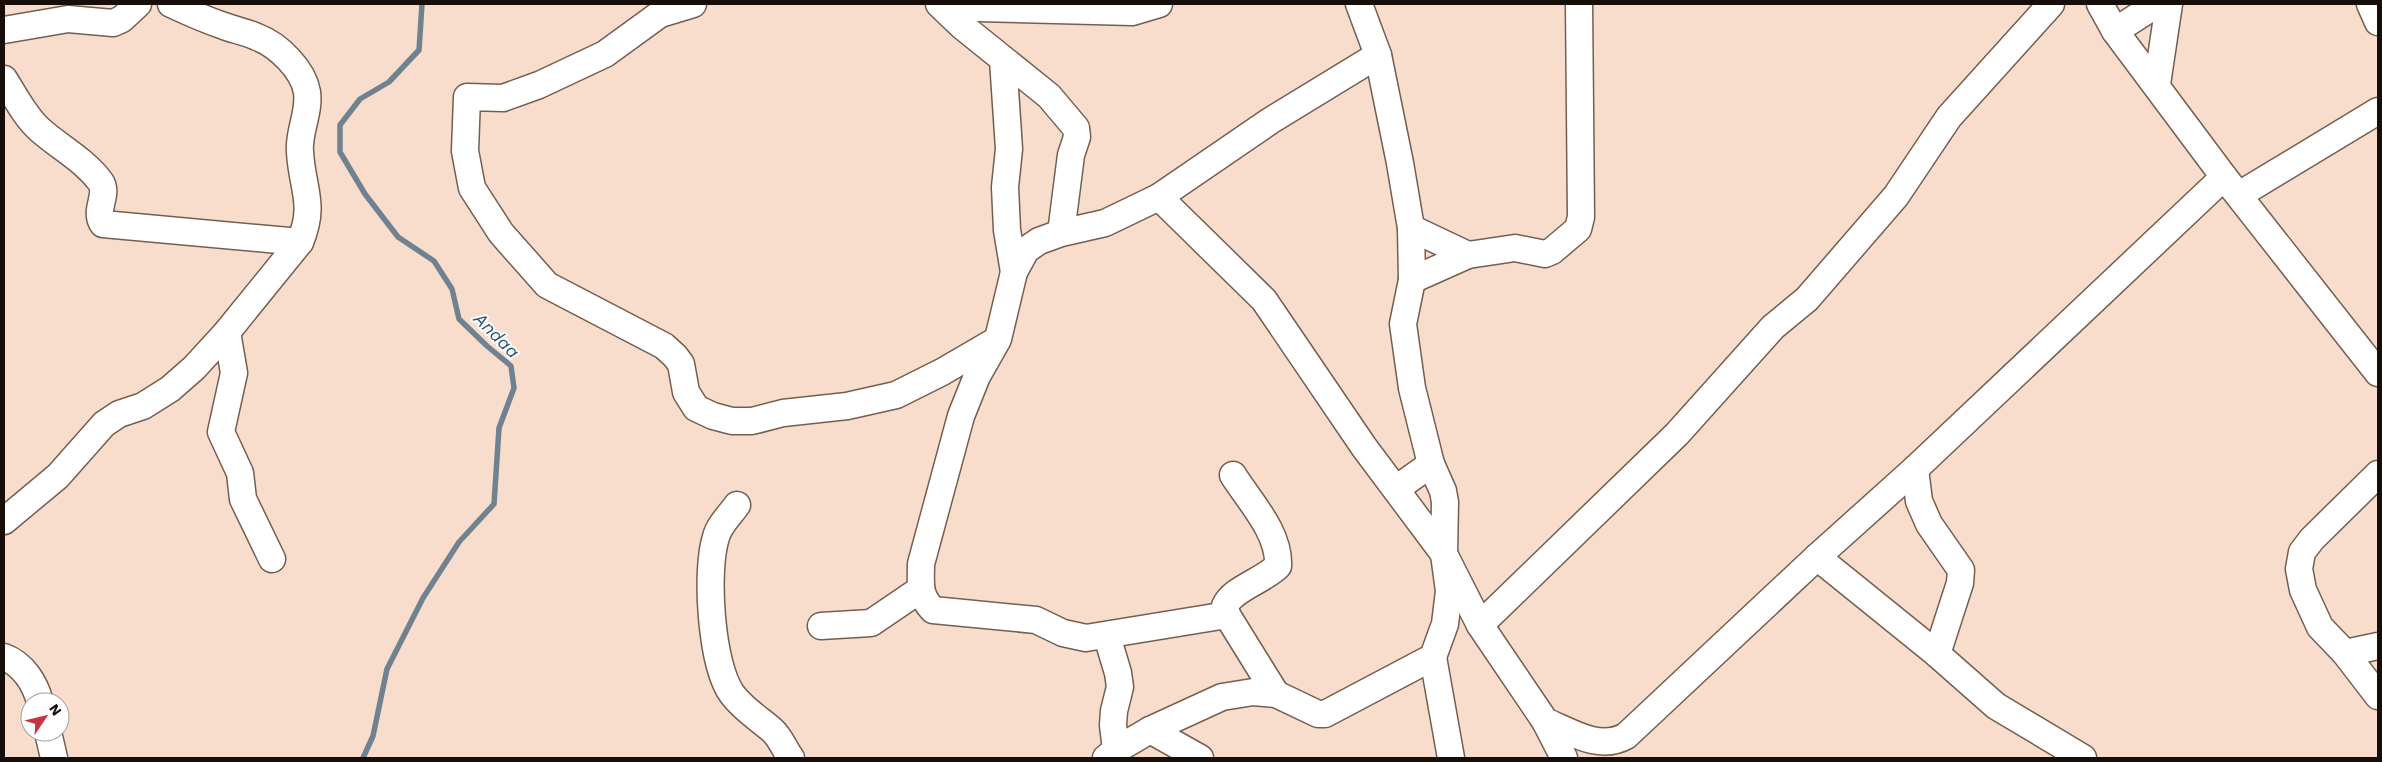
<svg xmlns="http://www.w3.org/2000/svg" width="2382" height="762" font-family="'Work Sans',sans-serif">
  <style>
    .lines { fill: none; stroke-linecap: round; stroke-linejoin: round }
    .stream { stroke: #708190; stroke-width: 5.5 }
    .minor-casing { stroke: #755e50; stroke-width: 29 }
    .minor { stroke: #fff; stroke-width: 26 }
    .labels { text-anchor: middle; dominant-baseline: central; stroke-width: 4; stroke-linejoin: round; paint-order: stroke }
    .water-label { font-size: 18px; font-style: italic; fill: #245274; stroke: #fff }
  </style>
  <rect width="100%" height="100%" fill="#f8ddcc"/>
  <g class="lines">
    <!-- stream -->
    <path class="stream" d="M363,758l10,-22 14,-67 36,-71 36,-56 35,-38 5,-76 15,-40 -3,-22 -24,-20 -28,-27 -7,-30 -18,-28 -36,-24 -33,-43 -25,-42v-27l20,-26 29,-17 30,-32 3,-46"/>
    <defs>
      <g id="minor">
        <path d="M693,4l-33,10 -55,40 -66,31 -36,13 -36,-1 -2,54 7,37 29,45 46,52 117,61 11,10 6,8 5,28 10,16 17,8 19,5h20l31,-8 64,-7 49,-11 46,-23 55,-32"/>
        <path d="M939,4l23,22 87,70 27,32 1,9 -6,18 -10,78"/>
        <path d="M962,4l17,4 153,4 27,-8"/>
        <path d="M2100,4l15,27 109,146 154,196"/>
        <path d="M2370,4l8,18"/>
        <path d="M4,30l64,-11 45,4 9,-4 16,-15"/>
        <path d="M2115,31l42,-27"/>
        <path d="M1003,60l6,89 -4,38 2,43 7,42"/>
        <path d="M4,79c11,17 20,36 35,50 20,18 44,30 61,52 10,13 -7,29 3,43l197,18"/>
        <path d="M2157,84l12,-80"/>
        <path d="M2239,195l139,-84"/>
        <path d="M1159,197l105,103 100,147 80,107 36,71 65,96 19,37"/>
        <path d="M1411,228l57,27"/>
        <path d="M1412,280l56,-25 47,-7 30,6 7,-3 26,-22 3,-12 -2,-213"/>
        <path d="M227,332l7,41 -13,59 19,41 3,26 29,60"/>
        <path d="M1915,469l4,32 10,23 32,46 -1,13 -23,71"/>
        <path d="M2378,474l-66,65 -10,13 -3,17 4,21 17,37 25,26 33,43"/>
        <path d="M1233,475c17,27 47,58 45,91 -15,15 -46,23 -53,40l2,9 49,79"/>
        <path d="M1396,489l35,-25"/>
        <path d="M737,505c-7,10 -18,20 -21,32 -11,34 -5,128 16,157 11,15 26,24 40,36 9,8 12,19 19,28"/>
        <path d="M4,521l54,-45 46,-52 15,-10 24,-8 27,-17 24,-21 33,-36 73,-90c16,-38 2,-53 0,-90 -2,-20 10,-39 7,-60 -4,-23 -29,-47 -50,-55 -11,-5 -22,-7 -33,-11 -18,-6 -36,-14 -53,-22"/>
        <path d="M1817,557l120,97 59,52 87,52"/>
        <path d="M1227,615l-141,23 -23,-5 -27,-13 -103,-10c-15,-16 -12,-25 -12,-46l40,-148 16,-40 21,-37 16,-67 12,-22 13,-9 22,-8 44,-10 54,-26 111,-76 108,-66"/>
        <path d="M1480,625l197,-191 96,-107 34,-28 89,-103 53,-79 102,-113"/>
        <path d="M821,626l50,-3 50,-34"/>
        <path d="M1107,636l11,37 2,14 -6,24 -1,14 3,25"/>
        <path d="M2345,653l33,-7"/>
        <path d="M4,657c19,7 31,26 36,45"/>
        <path d="M1433,657l18,101"/>
        <path d="M1545,721c26,11 54,30 81,15l191,-179 98,-88 309,-292"/>
        <path d="M1150,730l50,28"/>
        <path d="M48,732l6,26"/>
        <path d="M1106,758l10,-8 34,-20 72,-33 31,-5 23,2 42,20h7l108,-57 12,-33 4,-33 -5,-37 1,-52 -2,-11 -12,-27 -19,-76 -9,-64 9,-44 -1,-52 -11,-65 -22,-108 -19,-51"/>
      </g>
    </defs>
    <!-- minor casing -->
    <use href="#minor" class="minor-casing"/>
    <!-- minor -->
    <use href="#minor" class="minor"/>
  </g>
  <g class="labels">
    <!-- water labels -->
    <g class="water-label">
      <text transform="translate(497 335) rotate(45)">Andaa</text>
    </g>
  </g>
  <!-- border -->
  <rect width="2382" height="762" fill="none" stroke="#170e09" stroke-width="10"/>
  <!-- north arrow -->
  <g transform="translate(45 717) rotate(55)"><circle r="24" fill="#ffffff" stroke="#a29f9d"/>
  <path d="M0-4L9 19L0 12L-9 19Z" fill="#c43443"/>
  <text y="-8" font-size="14" font-weight="bold" text-anchor="middle" fill="#170e09">N</text>
  </g>
</svg>
